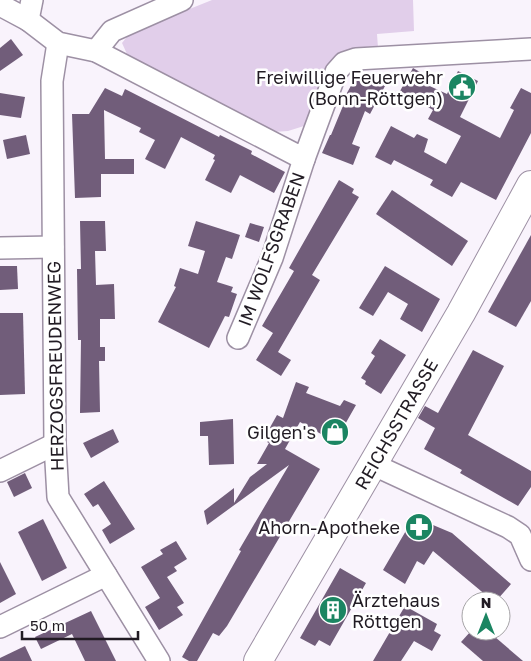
<svg xmlns="http://www.w3.org/2000/svg" width="531" height="661" font-family="'Golos Text',sans-serif">
  <style>
    .green { fill: #e1ceea }
    .building { fill: #715d7a }
    .lines { fill: none; stroke-linecap: round; stroke-linejoin: round }
    .minor-casing { stroke: #9d90a4; stroke-width: 24 }
    .major-casing { stroke: #9d90a4; stroke-width: 30 }
    .minor { stroke: #fff; stroke-width: 21 }
    .major { stroke: #fff; stroke-width: 28 }
    .labels { text-anchor: middle; dominant-baseline: central; stroke-width: 5; stroke-linejoin: round; paint-order: stroke }
    .poi-label { font-size: 18px; fill: #211b23; stroke: #fff; text-anchor: end }
    .street-label { font-size: 18px; fill: #211b23; stroke: #fff }
  </style>
  <rect width="100%" height="100%" fill="#f9f3fc"/>
  <!-- green -->
  <path class="green" d="M212,0h201l1,31 -37,3 1,14 -36,3 -9,7 -29,68 -16,5 -15,1 -146,-78 -5,-11 8,-10z"/>
  <!-- building -->
  <g class="building">
    <path d="M11,39l12,16 -23,16v-23z"/>
    <path d="M413,68l14,8 -4,7 24,11 11,-23 20,10 -18,36 40,21 14,-28 -4,-2 11,-20 10,5v40l-35,67 -35,-18 -9,15 -22,-12 3,-5 -39,-20 -3,5 -16,-8 16,-31 23,12 3,-4 11,5 -4,13 22,12 15,-28 -33,-17 5,-9 -33,-19z"/>
    <path d="M357,75l15,8 2,-3 11,6 -15,28 -5,-3 -13,33 8,3 -7,18 -31,-12 8,-18h1l14,-34 -2,-1z"/>
    <path d="M105,88l17,8 3,-7 94,48 1,-2 32,16 -1,3 34,18 -11,21 -34,-18 -9,18 -26,-13 10,-20 -2,-1 2,-4 -34,-18 -16,32 -20,-10 10,-19 -16,-8 2,-4 -37,-18 1,49h29v15h-33v23l-26,1 -3,-84h17z"/>
    <path d="M0,93l25,4 -4,21 -21,-3z"/>
    <path d="M26,135l4,19 -23,5 -4,-19z"/>
    <path d="M339,180l15,9 -2,4 7,4 -47,78 8,5 -42,72 13,8 -10,16 -25,-16 17,-27 -11,-7 32,-55 -5,-3z"/>
    <path d="M392,190l76,51 -16,25 -76,-52z"/>
    <path d="M80,221h25l1,30h-11l1,34 18,-1 1,35h-15v28h5v14h-6l1,51 -20,1 1,-73h-3l-1,-71h4z"/>
    <path d="M196,221l44,14 -8,24 -6,-2 -9,25 16,5 -2,5 6,2 -8,23 -4,-1 -16,32 -51,-26 18,-35 -2,-1 6,-18 18,6 7,-23 -17,-5z"/>
    <path d="M250,223l14,4 -5,15 -14,-5z"/>
    <path d="M531,235v66l-15,26 -28,-15z"/>
    <path d="M0,266h17l1,23 -18,1z"/>
    <path d="M385,266l55,33 -18,33 -22,-13 8,-15 -20,-12 -15,24 -14,-8z"/>
    <path d="M0,313h23l2,81 -25,1z"/>
    <path d="M380,339l26,16 -25,39 -16,-10 1,-3 -5,-3 14,-22 -4,-3z"/>
    <path d="M473,350l31,16 -36,69 63,36v16l-13,19 -58,-33 2,-3 -38,-21 11,-21 -17,-10 7,-12 13,7z"/>
    <path d="M296,382l13,5 -3,6 34,13 4,-6 12,5 -21,37 -35,-20 -15,27 35,20 -93,157 -8,10 -6,-3 -16,28h-8l-7,-4 59,-106 -2,-1 50,-85 -82,60 -3,-14 30,-23v15l16,-26 17,-13h-10l12,-21 -2,-1 5,-8 -4,-3 9,-16 6,3z"/>
    <path d="M233,419l1,45 -25,1 -1,-29h-8v-14z"/>
    <path d="M113,429l6,13 -28,16 -8,-15z"/>
    <path d="M25,473l7,15 -18,9 -7,-15z"/>
    <path d="M104,481l31,48 -25,15 -8,-14 9,-6 -13,-20 -5,3 -9,-13z"/>
    <path d="M414,517l38,16 59,51 -15,17h-3l-60,-50 -9,14 -7,-4 -12,23 -22,-14z"/>
    <path d="M43,519l24,49 -25,13 -24,-49z"/>
    <path d="M176,541l11,18 -13,8 3,4 -10,6 17,26 -7,4 6,8 -24,15 -14,-23 15,-9 -19,-31 22,-13 -3,-4z"/>
    <path d="M0,562l16,32 -16,9z"/>
    <path d="M340,568l26,15 -36,63 -11,-6 -4,6 -15,-8z"/>
    <path d="M405,606l32,18 -3,7 7,4 -9,16 -18,-10 -13,20h-28z"/>
    <path d="M91,611l25,50h-31l-13,-27 -31,15 -6,-12z"/>
    <path d="M471,631h17l35,30h-40l-22,-19z"/>
    <path d="M25,646l7,15h-32v-3z"/>
  </g>
  <g class="lines">
    <defs>
      <g id="minor">
        <path d="M0,5l28,15 30,23 38,8 208,108 32,-87 8,-9 12,-4 175,-10"/>
        <path d="M28,20l4,-20"/>
        <path d="M58,43l-6,38 3,363 3,53 101,164"/>
        <path d="M96,51l16,-20 70,-31"/>
        <path d="M0,248l53,-1"/>
        <path d="M238,338l34,-80 32,-99"/>
        <path d="M372,464l136,63 12,8 11,25"/>
        <path d="M0,471l55,-27"/>
        <path d="M0,627l106,-52"/>
      </g>
      <path id="major" d="M258,661l203,-348 70,-128"/>
    </defs>
    <!-- minor casing -->
    <use href="#minor" class="minor-casing"/>
    <!-- major casing -->
    <use href="#major" class="major-casing"/>
    <!-- minor -->
    <use href="#minor" class="minor"/>
    <!-- major -->
    <use href="#major" class="major"/>
  </g>
  <!-- icons -->
  <defs>
    <symbol id="civic-disc" viewBox="-11 -11 22 22"><circle r="9.5" fill="#1b8562" stroke="#fff"/><path d="M-.6-6.5H3V-4.5H.6V-3L4-1V1h2V6H-6V1h2V-1L-.6-3ZM-1.2 2.5V6h2.4V2.5Z" fill="#fff"/></symbol>
    <symbol id="shop-disc" viewBox="-11 -11 22 22"><circle r="9.5" fill="#1b8562" stroke="#fff"/><path d="M-5-2.5h2.3a2.7 3.5 0 0 1 5.4 0H5L5.5 6h-11ZM-1.5-2.5h3a1.5 2.3 0 0 0-3 0Z" fill="#fff"/></symbol>
    <symbol id="pharmacy-disc" viewBox="-11 -11 22 22"><circle r="9.5" fill="#1b8562" stroke="#fff"/><path d="M-2-6h4v4h4v4h-4v4h-4v-4h-4v-4h4Z" fill="#fff"/></symbol>
    <symbol id="building-disc" viewBox="-11 -11 22 22"><circle r="9.5" fill="#1b8562" stroke="#fff"/><path d="M-4-6H4V6H1V3H-1V6H-4ZM-2.5-4.3h1.7v1.8h-1.7ZM.8-4.3h1.7v1.8H.8ZM-2.5-1h1.7V.8h-1.7ZM.8-1h1.7V.8H.8Z" fill="#fff"/></symbol>
  </defs>
  <g fill-rule="evenodd">
    <use href="#civic-disc" x="446" y="71" width="32" height="32"/>
    <use href="#shop-disc" x="319" y="416" width="32" height="32"/>
    <use href="#pharmacy-disc" x="403" y="511" width="32" height="32"/>
    <use href="#building-disc" x="317" y="594" width="32" height="32"/>
  </g>
  <g class="labels">
    <!-- poi labels -->
    <g class="poi-label">
      <text x="443" y="77">Freiwillige Feuerwehr<tspan x="443" dy="21">(Bonn-Röttgen)</tspan></text>
      <text x="316" y="432">Gilgen's</text>
      <text x="400" y="527">Ahorn-Apotheke</text>
      <text x="352" y="600" text-anchor="start">Ärztehaus<tspan x="352" dy="21">Röttgen</tspan></text>
    </g>
    <!-- street labels -->
    <g class="street-label">
      <text transform="translate(271 249) rotate(-70)">IM WOLFSGRABEN</text>
      <text transform="translate(55 366) rotate(-91)">HERZOGSFREUDENWEG</text>
      <text transform="translate(396 424) rotate(-60)">REICHSSTRASSE</text>
    </g>
  </g>
  <!-- north arrow -->
  <g transform="translate(486 616)"><circle r="24" fill="#ffffff" stroke="#a6a4a7"/>
  <path d="M0-4L9 19L0 12L-9 19Z" fill="#1b8562"/>
  <text y="-8" font-size="14" font-weight="bold" text-anchor="middle" fill="#211b23">N</text>
  </g>
  <!-- scale -->
  <path d="M22 631v8h116v-8" fill="none" stroke="#211b23" stroke-width="2.5"/>
  <text x="30" y="631" font-size="15" fill="#211b23" stroke="#ffffff" stroke-width="4" paint-order="stroke">50 m</text>
</svg>
